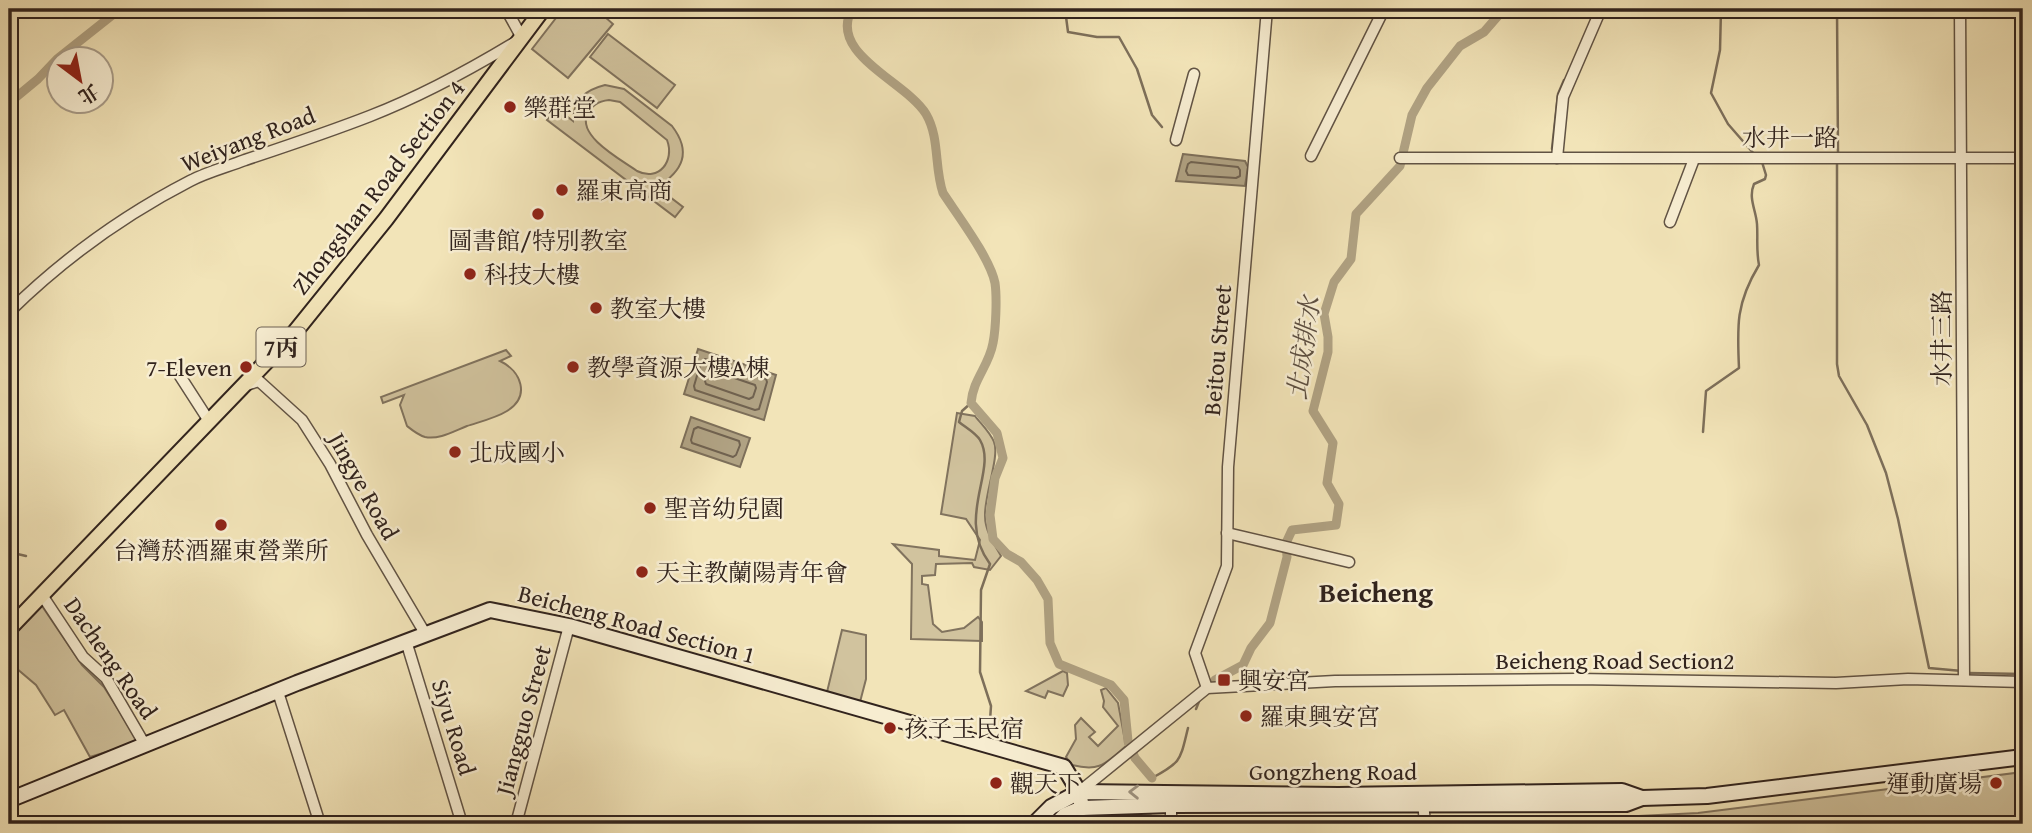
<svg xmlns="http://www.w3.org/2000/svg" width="2032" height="833" font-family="'Gentium Book Plus','Noto Serif TC',serif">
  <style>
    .green { fill: #d1c39e; stroke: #81735e; stroke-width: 2; fill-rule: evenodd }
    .water { fill: #b0a283; stroke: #7d6f5a; stroke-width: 2 }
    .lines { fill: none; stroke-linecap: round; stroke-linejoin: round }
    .shore { stroke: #706250; stroke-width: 2 }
    .stream { stroke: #7d6f5a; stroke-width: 2.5 }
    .canal { stroke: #b0a283; stroke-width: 9 }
    .street-casing { stroke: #615344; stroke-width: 13 }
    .secondary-casing { stroke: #31231d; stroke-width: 18 }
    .primary-casing { stroke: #31231d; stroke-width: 18 }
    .street { stroke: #f7edd1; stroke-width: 10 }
    .secondary { stroke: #f7edd1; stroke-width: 14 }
    .primary { stroke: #f2e4b8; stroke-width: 14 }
    .oneway { stroke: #9e9280 }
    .poi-dot { fill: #8f2418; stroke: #f7edd1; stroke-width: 2.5 }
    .labels { text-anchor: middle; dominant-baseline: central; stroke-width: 5; stroke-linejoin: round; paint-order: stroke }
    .shield { fill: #f7edd1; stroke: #6c6053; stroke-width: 2 }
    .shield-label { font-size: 23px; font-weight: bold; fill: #31231d }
    .poi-label { font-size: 24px; fill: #31231d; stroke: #f7edd1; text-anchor: start }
    .street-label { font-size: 24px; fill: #31231d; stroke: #f7edd1 }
    .water-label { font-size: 26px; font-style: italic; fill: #5d4f41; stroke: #f7edd1 }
    .quarter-label { font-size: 28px; font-weight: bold; fill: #31231d; stroke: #f7edd1 }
  </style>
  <rect width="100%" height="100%" fill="#f2e4b8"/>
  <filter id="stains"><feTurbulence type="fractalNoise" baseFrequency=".00286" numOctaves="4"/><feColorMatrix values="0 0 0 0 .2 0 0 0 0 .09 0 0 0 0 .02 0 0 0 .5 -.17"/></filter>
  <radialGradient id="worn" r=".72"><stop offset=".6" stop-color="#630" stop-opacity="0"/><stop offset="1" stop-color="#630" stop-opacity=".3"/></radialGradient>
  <!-- green -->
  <g class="green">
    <path d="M563,9h33l17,15 -45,54 -36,-29z"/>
    <path d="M608,34l67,51 -18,23 -67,-51z"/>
    <path d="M605,85l19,4 48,37c20,26 11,45 -15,61l26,20 -8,10 -128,-97 9,-12 17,13c0,-21 12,-31 32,-36zM609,100l11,2 47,38c8,21 -8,42 -30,31 -15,-11 -59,-34 -50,-56 4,-10 13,-14 22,-15z"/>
    <path d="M506,350l5,6 -11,5c21,10 31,35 7,50 -11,7 -28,11 -40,15 -13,5 -28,14 -42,11 -7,-2 -13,-7 -18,-11l-7,-21 4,-10 -21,8 -2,-6z"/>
    <path d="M957,413l18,3c6,8 15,16 19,26 6,14 -10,54 -9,74 0,15 9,28 16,40l-11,14 -16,-3 -2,-4 -36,1 -1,11 -13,1v8l6,1 5,39 9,8 22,-4 14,-11 4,5v19l-71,-2 1,-75 -19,-20 46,6v6l36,4 5,-20 -14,-21 -25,-5z"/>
    <path d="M40,603l42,62 22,22 35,55 -49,15 -26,-47 -9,5 -19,-30 -27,-23v-27z"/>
    <path d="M842,630l24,5v44l-6,23 -33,-10z"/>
    <path d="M1063,671l4,2 1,12 -5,11 -15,-5 -3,7 -19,-7z"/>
    <path d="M1106,688l12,15 8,43c-21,18 -26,26 -54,19l-6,-8 10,-18 -1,-14 6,-7 14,14 -6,5 9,9 20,-20 -15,-19 1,-6 -3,-11z"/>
    <path d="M2023,772v52h-871l1,-5 365,3 180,-9z"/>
  </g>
  <!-- water -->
  <g class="water">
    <path d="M1183,154l62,7 3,6 -3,19 -69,-5z"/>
    <path d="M698,349l78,26 -12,45 -80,-26z"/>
    <path d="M691,417l59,21 -10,29 -59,-20z"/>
  </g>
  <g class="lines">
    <!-- shore -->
    <g class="shore">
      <path d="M1191,162l47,5 2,3v6l-4,2 -48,-3 -2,-4 2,-7z"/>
      <path d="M705,359l61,20 1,3 -8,27 -4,1 -60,-20 -1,-4 7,-24z"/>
      <path d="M711,370l44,15 1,3 -3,9 -4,2 -43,-15 -1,-3 2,-9z"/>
      <path d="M698,427l41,14 1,4 -4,10 -3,2 -41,-14 -1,-3 3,-11z"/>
    </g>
    <!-- stream -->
    <g class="stream">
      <path d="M1065,9l3,23 29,5h22l18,32 15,46 10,12"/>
      <path d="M1721,9l-1,41 -9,43 17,31 27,31"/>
      <path d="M1837,9l1,145"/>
      <path d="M1552,149l6,-55 6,-14"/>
      <path d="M1837,163v201l2,12 28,49 19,48 12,46 31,149 33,3"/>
      <path d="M971,403l-9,8 -3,11c6,5 17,11 21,18 18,31 -25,77 10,124l-9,26 -1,82 11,34 -2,29"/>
      <path d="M1703,432l3,-41 33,-23c-2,-43 -3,-65 20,-103 -3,-15 -1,-27 -2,-41 -1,-14 -9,-26 -3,-40l11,-5 1,-4 -4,-13"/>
      <path d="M9,552l17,4"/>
      <path d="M1968,673l55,1"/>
      <path d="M1196,709l4,-10"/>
      <path d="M1152,778c30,-16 28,-18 36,-50"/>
    </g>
    <!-- canal -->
    <g class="canal">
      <path d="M852,9c-25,45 55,73 74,105 14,24 8,53 17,79 15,23 47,65 52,90 2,14 1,45 -2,60 -4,23 -20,36 -22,60l26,30 6,25 -8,20 -5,37 3,24 14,15 14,8 16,18 11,19 2,44 9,21 52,21 13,15 4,41 7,17 17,20"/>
      <path d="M9,103l29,-24 19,-20 63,-50"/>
      <path d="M1215,680l28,-15 8,-17 19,-25 17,-66 -1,-14 6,-13 44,-5 3,-21 -12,-21 6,-40 -20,-32 15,-59v-15l-4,-23 10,-32 17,-23 5,-45 44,-48 12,-51 15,-27 33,-42 24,-14 20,-23"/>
      <path d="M1147,824l1,-7"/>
    </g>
    <defs>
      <g id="street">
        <path d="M1960,9l4,671"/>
        <path d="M1176,140l18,-66"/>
        <path d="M1311,156l73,-147"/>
        <path d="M1400,158h623"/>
        <path d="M1557,158l6,-61 38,-88"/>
        <path d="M1670,222l24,-63"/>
        <path d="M9,312c53,-52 115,-97 181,-131 17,-9 37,-14 55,-21 42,-14 84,-28 125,-44 54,-21 103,-48 152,-78l-16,-29"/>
        <path d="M180,376l29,45"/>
        <path d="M246,385l13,-4 43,39 28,44 37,71 59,100"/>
        <path d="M1227,533l122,29"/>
        <path d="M42,595l41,62 23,21 39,67"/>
        <path d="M406,641l56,183"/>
        <path d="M1207,688l-12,-35 32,-87 1,-99 39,-458"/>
        <path d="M278,692l42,132"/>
        <path d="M1079,792l128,-104 128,-7 242,-2 259,4 72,-4 115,3"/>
        <path d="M1423,801l2,23"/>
        <path d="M1171,805v19"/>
        <path d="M516,824l53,-198"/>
      </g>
      <g id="secondary">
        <path d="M9,800l288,-117 193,-73 79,16 495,141 15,25 3,16"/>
        <path d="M1034,824l17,-17 28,-15 259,3 284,-4 20,7"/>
        <path d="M1056,824l9,-9 17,-7 89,-3 455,-1 16,-6 65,-2 316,-39"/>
      </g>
      <path id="primary" d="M9,629l286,-297 91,-113 157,-210"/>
    </defs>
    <!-- street casing -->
    <use href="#street" class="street-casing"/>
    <!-- secondary casing -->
    <use href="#secondary" class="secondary-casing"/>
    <!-- primary casing -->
    <use href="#primary" class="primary-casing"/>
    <!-- street -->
    <use href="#street" class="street"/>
    <!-- secondary -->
    <use href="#secondary" class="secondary"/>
    <!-- primary -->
    <use href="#primary" class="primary"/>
  </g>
  <!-- one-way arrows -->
  <defs><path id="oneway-chevron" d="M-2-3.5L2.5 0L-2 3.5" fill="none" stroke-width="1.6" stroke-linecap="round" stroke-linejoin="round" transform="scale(1.75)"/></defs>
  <use class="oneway" href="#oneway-chevron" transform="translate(1134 792) rotate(-179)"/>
  <!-- markers -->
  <g class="poi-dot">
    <circle cx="510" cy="107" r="7"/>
    <circle cx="562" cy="190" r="7"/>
    <circle cx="538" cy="214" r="7"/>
    <circle cx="470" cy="274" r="7"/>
    <circle cx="596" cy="308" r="7"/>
    <circle cx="246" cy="367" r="7"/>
    <circle cx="573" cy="367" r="7"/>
    <circle cx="455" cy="452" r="7"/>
    <circle cx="650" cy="508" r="7"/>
    <circle cx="221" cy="525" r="7"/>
    <circle cx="642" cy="572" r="7"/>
    <rect x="1217" y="673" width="14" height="14" rx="3.5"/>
    <circle cx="1246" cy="716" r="7"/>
    <circle cx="890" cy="728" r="7"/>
    <circle cx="996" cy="783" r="7"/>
    <circle cx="1996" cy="783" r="7"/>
  </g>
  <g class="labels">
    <!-- shield labels -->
    <rect class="shield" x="256.5" y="327.5" width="49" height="39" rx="5"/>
    <g class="shield-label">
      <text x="281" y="347">7丙</text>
    </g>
    <!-- poi labels -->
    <g class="poi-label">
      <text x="524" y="107">樂群堂</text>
      <text x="576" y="190">羅東高商</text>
      <text x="538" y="240" text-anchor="middle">圖書館/特別教室</text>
      <text x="484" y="274">科技大樓</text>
      <text x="610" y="308">教室大樓</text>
      <text x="232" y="367" text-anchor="end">7-Eleven</text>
      <text x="587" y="367">教學資源大樓A棟</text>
      <text x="469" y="452">北成國小</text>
      <text x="664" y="508">聖音幼兒園</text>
      <text x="221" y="550" text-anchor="middle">台灣菸酒羅東營業所</text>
      <text x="656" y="572">天主教蘭陽青年會</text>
      <text x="1238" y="680">興安宮</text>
      <text x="1260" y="716">羅東興安宮</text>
      <text x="904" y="728">孩子王民宿</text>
      <text x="1010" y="783">觀天下</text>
      <text x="1982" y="783" text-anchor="end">運動廣場</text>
    </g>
    <!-- street labels -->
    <g class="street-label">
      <text x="1790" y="137">水井一路</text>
      <text transform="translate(248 139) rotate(-21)">Weiyang Road</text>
      <text transform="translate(378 187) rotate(-52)">Zhongshan Road Section 4</text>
      <text transform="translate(1941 338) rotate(-90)">水井三路</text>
      <text transform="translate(1217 350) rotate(-85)">Beitou Street</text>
      <text transform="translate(364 486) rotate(61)">Jingye Road</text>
      <text transform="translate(637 624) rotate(15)">Beicheng Road Section 1</text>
      <text transform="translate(111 658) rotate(55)">Dacheng Road</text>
      <text x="1615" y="660">Beicheng Road Section2</text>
      <text transform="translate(523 720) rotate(-75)">Jiangguo Street</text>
      <text transform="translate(454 727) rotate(73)">Siyu Road</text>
      <text x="1333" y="771">Gongzheng Road</text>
    </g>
    <!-- water labels -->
    <g class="water-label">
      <text transform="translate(1303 348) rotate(-82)">北成排水</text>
    </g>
    <!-- quarter labels -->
    <g class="quarter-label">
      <text x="1376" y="591">Beicheng</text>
    </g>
  </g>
  <!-- margin -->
  <rect width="2032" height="833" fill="none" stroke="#f2e4b8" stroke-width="35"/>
  <rect x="10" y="10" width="2011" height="812" fill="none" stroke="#31231d" stroke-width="3.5"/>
  <rect x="18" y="18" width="1997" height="798" fill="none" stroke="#31231d" stroke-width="2"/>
  <!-- north arrow -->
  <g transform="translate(80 80) rotate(148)"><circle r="33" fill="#f7edd1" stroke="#a89c89" stroke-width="2"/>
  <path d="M0-5L12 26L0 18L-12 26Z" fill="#8f2418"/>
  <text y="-10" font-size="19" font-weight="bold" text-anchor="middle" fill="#31231d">北</text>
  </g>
  <rect width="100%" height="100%" filter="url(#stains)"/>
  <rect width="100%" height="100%" fill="url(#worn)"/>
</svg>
